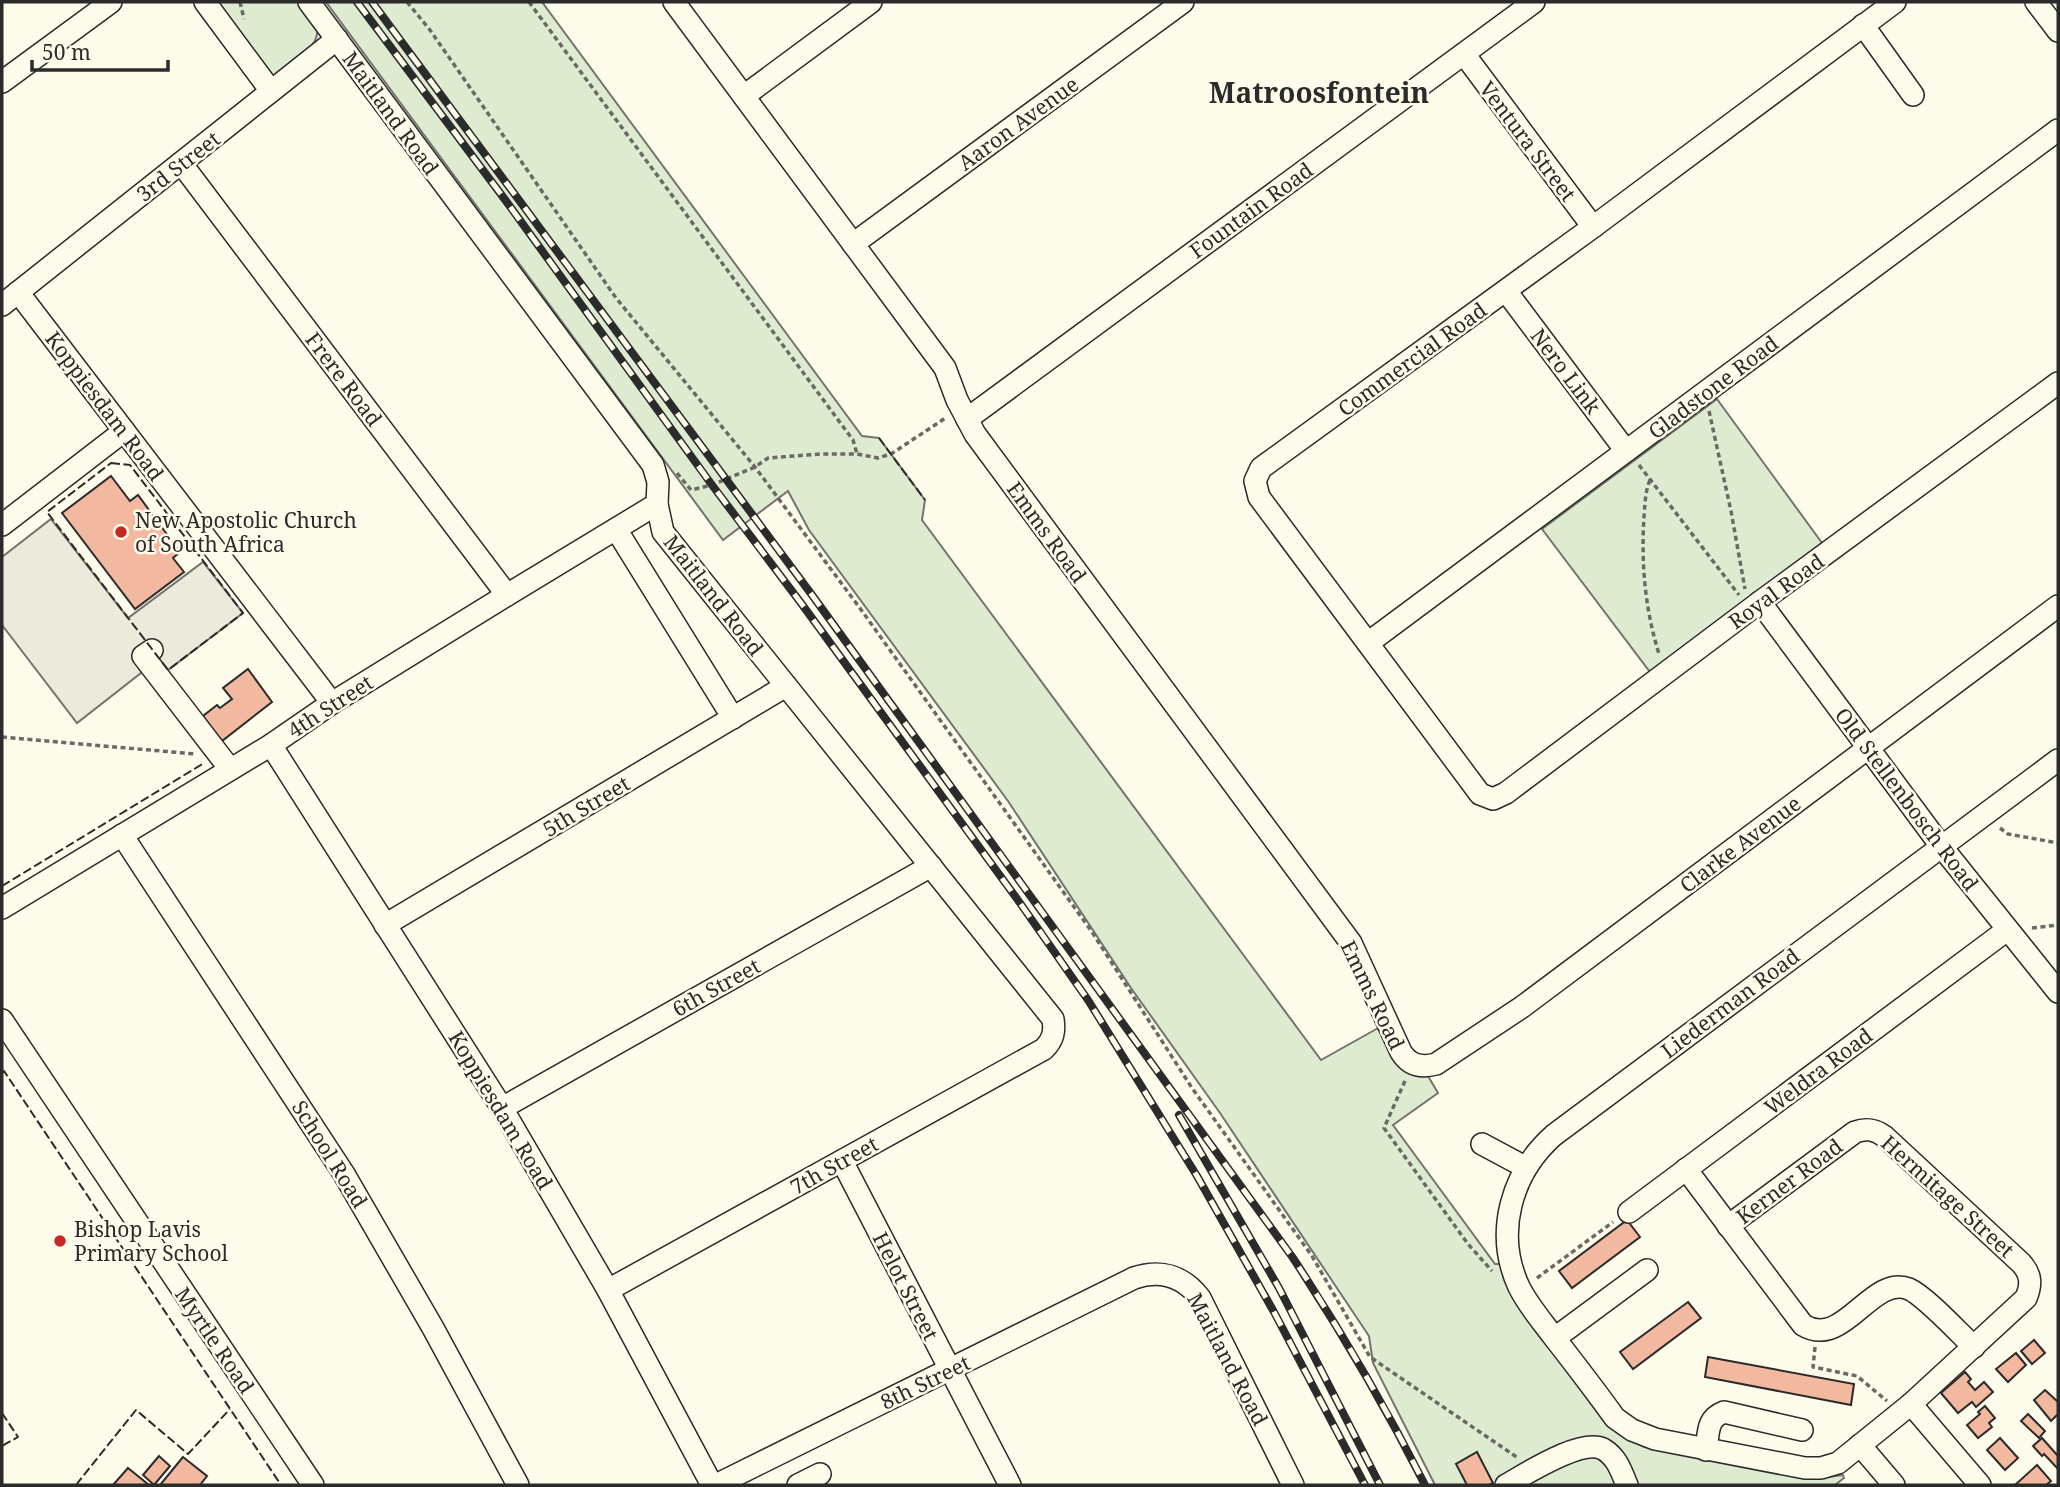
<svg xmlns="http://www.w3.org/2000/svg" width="2060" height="1487" font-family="'Noto Serif',serif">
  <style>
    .green { fill: #deebd1; stroke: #74746e; stroke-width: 2 }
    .parking { fill: #eceadb; stroke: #74746e; stroke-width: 2 }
    .building { fill: #f2b8a0; stroke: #2b2b2b; stroke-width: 2 }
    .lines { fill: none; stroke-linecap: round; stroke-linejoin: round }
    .minor-casing { stroke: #2b2b2b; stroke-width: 24 }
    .path { stroke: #6a6964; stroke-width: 3.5; stroke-dasharray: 5 3.5; stroke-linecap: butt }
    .minor { stroke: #fdfbea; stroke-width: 21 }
    .rail-casing { stroke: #2b2b2b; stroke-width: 8 }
    .rail { stroke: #fdfbea; stroke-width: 5; stroke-dasharray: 16; stroke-linecap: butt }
    .fence { stroke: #2b2b2b; stroke-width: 2; stroke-dasharray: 9 3.5; stroke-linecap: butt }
    .poi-dot { fill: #c62828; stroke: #fdfbea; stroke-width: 2.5 }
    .labels { text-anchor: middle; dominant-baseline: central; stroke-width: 5; stroke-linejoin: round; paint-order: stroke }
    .street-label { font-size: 21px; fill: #2b2b2b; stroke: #fdfbea }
    .poi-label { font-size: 21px; fill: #2b2b2b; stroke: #fdfbea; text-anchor: start }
    .district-label { font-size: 28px; font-weight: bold; fill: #2b2b2b; stroke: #fdfbea }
  </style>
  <rect width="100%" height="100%" fill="#fdfbea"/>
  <!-- green -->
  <g class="green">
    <path d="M212,2h87c6,8 16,18 18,28 3,17 -30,38 -42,49z"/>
    <path d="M326,2h216l320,434 17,2 46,62 -3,20 399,540 59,-33c11,21 19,53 48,49l10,17 -45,32 102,139h6l19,44 83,112 18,15 24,12 168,32 30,-4 1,3 -9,7h-400l-62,-122 -4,-27 -149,-223 -89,-125 -123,-187 -199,-271 -21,-39 -65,49z"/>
    <path d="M1717,399l105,144 -172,129 -108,-143z"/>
  </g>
  <!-- parking -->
  <path class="parking" d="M51,519l77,99 75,-56 40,51 -75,57 -9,-11 -82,64 -75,-98v-68z"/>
  <!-- building -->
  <g class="building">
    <path d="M111,476l19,25 8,-6 42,57 -7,6 11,14 -49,37 -73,-96z"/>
    <path d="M248,669l24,33 -50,39 -19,-25 14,-11 3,3 12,-9 -9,-11z"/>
    <path d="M1627,1220l13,17 -68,51 -13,-17z"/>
    <path d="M1688,1302l13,16 -68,51 -13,-17z"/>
    <path d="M2034,1340l11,13 -13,11 -11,-13z"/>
    <path d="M2016,1353l10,12 -18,17 -12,-13z"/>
    <path d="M1708,1357l146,27 -3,21 -146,-28z"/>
    <path d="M1965,1372l6,7 -3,3 7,8 9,-8 9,10 -17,15 -4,-5 -14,11 -17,-20z"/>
    <path d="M2045,1390l13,12v12l-7,7 -17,-21z"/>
    <path d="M1985,1406l10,12 -6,5 3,4 -14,11 -11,-13 13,-11 -2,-2z"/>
    <path d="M2028,1414l17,17 -6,7 -18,-17z"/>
    <path d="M2000,1438l18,20 -13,12 -18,-20z"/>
    <path d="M2042,1438l16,18v13l-14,-15 -2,2 -9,-10z"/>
    <path d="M1477,1452l16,31 -4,2h-22l-11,-21z"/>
    <path d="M159,1456l11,10 -16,19 -11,-10z"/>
    <path d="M183,1457l24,19 -7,9h-40z"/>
    <path d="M2037,1465l14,16 -5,4h-31z"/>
    <path d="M128,1468l21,17h-36z"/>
  </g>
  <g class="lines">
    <defs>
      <g id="minor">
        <path d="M205,2l66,89"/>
        <path d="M309,2l344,463 5,17 -1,22 6,28 390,487c2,13 0,21 -9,30l-436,241"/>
        <path d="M674,2l271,366 12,32 18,34 376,509 50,109c8,13 20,16 35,12l86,-57 536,-401"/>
        <path d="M1895,2l-302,225 -332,241 -6,13 4,16 221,297 13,5 13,-6 254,-191 298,-219"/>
        <path d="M2036,2l22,29"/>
        <path d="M1863,25l50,70"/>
        <path d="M1464,54l129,173"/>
        <path d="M2,82l109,-80"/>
        <path d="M744,96l127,-94"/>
        <path d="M181,163l326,432"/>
        <path d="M853,244l330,-242"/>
        <path d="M1506,291l120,160"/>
        <path d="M18,292l314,411"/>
        <path d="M2,305l335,-266"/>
        <path d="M967,419l567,-417"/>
        <path d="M2,525l122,-94"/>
        <path d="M616,529l117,189"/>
        <path d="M1760,602l181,244 117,146"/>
        <path d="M1368,643l690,-513"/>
        <path d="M152,650l-9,6 87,113"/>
        <path d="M271,745l231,363 106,182 104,195"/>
        <path d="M122,835l222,339 89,154 85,157"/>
        <path d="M2,908l269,-163 61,-42 175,-108 150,-91"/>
        <path d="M385,925l401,-239"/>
        <path d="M2,1020l311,465"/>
        <path d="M502,1108l429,-242"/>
        <path d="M1482,1144l43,23"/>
        <path d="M842,1161l168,324"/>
        <path d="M1686,1169l117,156c41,25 68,-51 106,-36 16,7 50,44 65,58"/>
        <path d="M1629,1212l378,-282"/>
        <path d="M1728,1226l127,-94c11,-4 19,-3 29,4l137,127c10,11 11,21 5,35l-115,106 -73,59 -17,5h-16l-150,-29 -23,-9 -17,-12c-20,-28 -41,-55 -62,-82 -12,-16 -25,-31 -34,-49 -25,-54 -8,-114 35,-152l504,-375"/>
        <path d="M1555,1338l92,-68"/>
        <path d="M1911,1404l69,81"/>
        <path d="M1860,1445l34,40"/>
        <path d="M1706,1450c3,-17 0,-31 18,-38l78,18"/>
        <path d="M716,1485l418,-207c27,-9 49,-2 66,20l93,187"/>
        <path d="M798,1485l22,-11"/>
        <path d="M1506,1485c20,-11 75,-47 97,-36 14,8 18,22 24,36"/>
      </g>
    </defs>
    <!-- minor casing -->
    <use href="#minor" class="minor-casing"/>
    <!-- path -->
    <g class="path">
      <path d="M240,2l4,17"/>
      <path d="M407,2l23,28 186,268 139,169 107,144 230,321 100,156 120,168 58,101 148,101"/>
      <path d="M529,2l324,438 4,14"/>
      <path d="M1709,411l22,100 14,78"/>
      <path d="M1639,465l100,130"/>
      <path d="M677,473l14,17 21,-5 43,-18 13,-9 52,-4h37l21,4 13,-4 56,-37"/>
      <path d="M1650,480c-5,12 -5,24 -6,37 -3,47 1,92 15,137"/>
      <path d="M2,737l193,17"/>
      <path d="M2000,828l8,6 50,9"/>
      <path d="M2032,928l26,-3"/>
      <path d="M1405,1081l-21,47 84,116 24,27"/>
      <path d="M1537,1278l76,-56"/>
      <path d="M1815,1347l-2,20 44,9 30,25"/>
    </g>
    <!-- minor -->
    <use href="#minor" class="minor"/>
    <defs>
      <g id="rail">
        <path d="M357,2l149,199 206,284 89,118 219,300 68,97 109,176 77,136 91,173"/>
        <path d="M372,2l440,593 481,663c48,73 92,148 132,227"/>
        <path d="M1179,1115l100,173 101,197"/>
      </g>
    </defs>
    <!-- rail casing -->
    <use href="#rail" class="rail-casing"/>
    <!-- rail -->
    <use href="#rail" class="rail"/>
    <!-- fence -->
    <g class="fence">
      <path d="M879,438l46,62"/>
      <path d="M111,463l19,2 113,148 -75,57 -121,-158z"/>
      <path d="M2,886l202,-123"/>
      <path d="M2,1073l2,-2 277,414"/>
      <path d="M2,1413l16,24 -16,9"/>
      <path d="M76,1485l60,-75 52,44 42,-45"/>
    </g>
  </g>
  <!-- markers -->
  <g class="poi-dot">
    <circle cx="121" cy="532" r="7"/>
    <circle cx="60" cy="1241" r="7"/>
  </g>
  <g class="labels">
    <!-- street labels -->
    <g class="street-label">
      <text transform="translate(391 113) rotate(54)">Maitland Road</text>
      <text transform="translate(1018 123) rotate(-36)">Aaron Avenue</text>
      <text transform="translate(1528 141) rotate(53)">Ventura Street</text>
      <text transform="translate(178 166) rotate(-38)">3rd Street</text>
      <text transform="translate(1251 210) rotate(-36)">Fountain Road</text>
      <text transform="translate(1412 359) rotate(-36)">Commercial Road</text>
      <text transform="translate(1566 371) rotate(53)">Nero Link</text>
      <text transform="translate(344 379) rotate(53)">Frere Road</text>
      <text transform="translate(1713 387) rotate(-37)">Gladstone Road</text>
      <text transform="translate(105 406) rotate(53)">Koppiesdam Road</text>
      <text transform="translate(1047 532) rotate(54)">Emms Road</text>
      <text transform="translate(1776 591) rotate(-36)">Royal Road</text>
      <text transform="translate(714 595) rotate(52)">Maitland Road</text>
      <text transform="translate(330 706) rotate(-33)">4th Street</text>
      <text transform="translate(1907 799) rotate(53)">Old Stellenbosch Road</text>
      <text transform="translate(586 806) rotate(-31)">5th Street</text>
      <text transform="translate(1740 844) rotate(-37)">Clarke Avenue</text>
      <text transform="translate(716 987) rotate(-29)">6th Street</text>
      <text transform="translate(1373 995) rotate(64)">Emms Road</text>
      <text transform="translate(1730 1003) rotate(-37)">Liederman Road</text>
      <text transform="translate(1818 1071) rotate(-37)">Weldra Road</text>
      <text transform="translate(501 1110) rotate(59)">Koppiesdam Road</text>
      <text transform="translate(330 1154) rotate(58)">School Road</text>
      <text transform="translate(834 1165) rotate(-29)">7th Street</text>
      <text transform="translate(1789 1181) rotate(-37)">Kerner Road</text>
      <text transform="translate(1948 1196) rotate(42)">Hermitage Street</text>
      <text transform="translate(906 1286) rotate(63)">Helot Street</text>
      <text transform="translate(215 1340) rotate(56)">Myrtle Road</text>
      <text transform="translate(1228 1359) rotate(62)">Maitland Road</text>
      <text transform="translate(925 1382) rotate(-26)">8th Street</text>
    </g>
    <!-- poi labels -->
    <g class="poi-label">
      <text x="135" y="520">New Apostolic Church<tspan x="135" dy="24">of South Africa</tspan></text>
      <text x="74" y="1229">Bishop Lavis<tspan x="74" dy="24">Primary School</tspan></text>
    </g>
    <!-- district labels -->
    <g class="district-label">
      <text x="1319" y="92">Matroosfontein</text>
    </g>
  </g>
  <!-- border -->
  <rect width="2060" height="1487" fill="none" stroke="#2b2b2b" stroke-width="7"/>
  <!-- scale -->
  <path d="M32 60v10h136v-10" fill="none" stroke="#2b2b2b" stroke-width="3.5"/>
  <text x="42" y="60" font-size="21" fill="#2b2b2b" stroke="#fdfbea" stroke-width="5" paint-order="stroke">50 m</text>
</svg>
